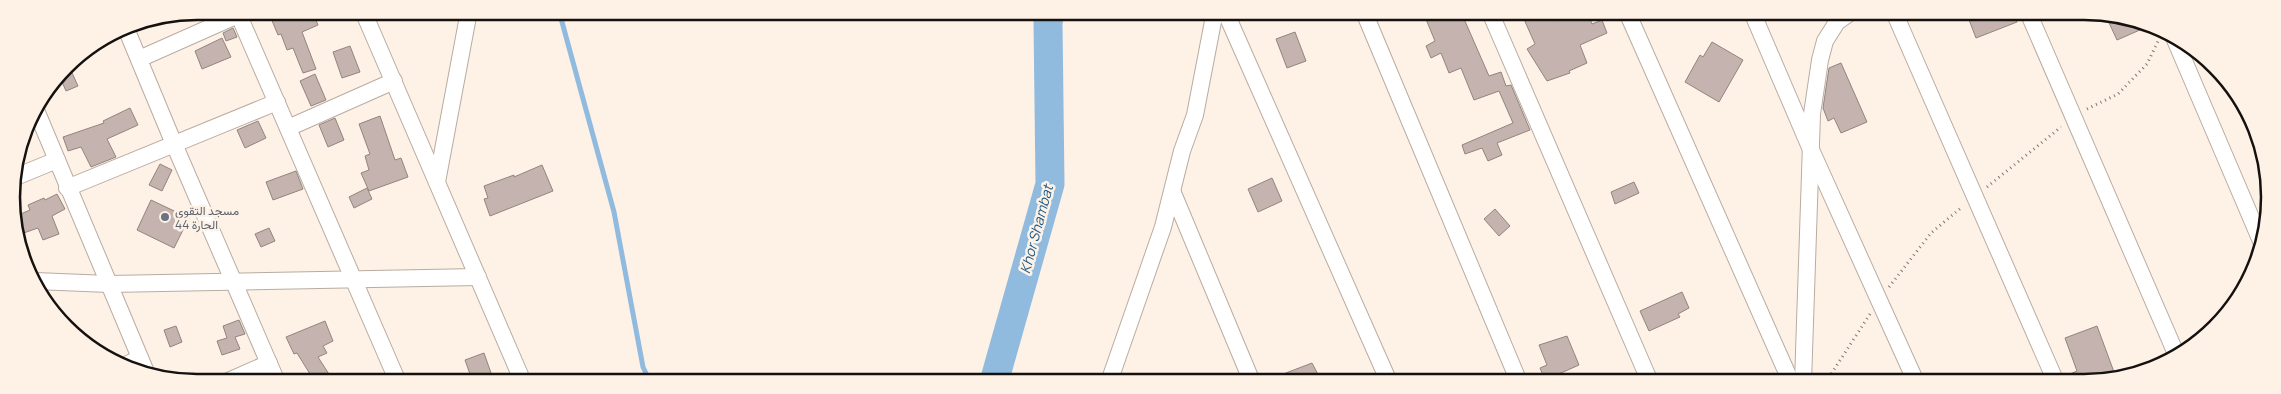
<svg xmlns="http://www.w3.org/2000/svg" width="2281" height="394" font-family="Manrope,Vazirmatn,sans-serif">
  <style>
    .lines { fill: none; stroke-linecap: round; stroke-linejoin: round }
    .stream { stroke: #91bbde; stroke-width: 5 }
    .river { stroke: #91bbde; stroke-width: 29 }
    .building { fill: #c4b3ae; stroke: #93847f }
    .minor-casing { stroke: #b8aca2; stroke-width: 18 }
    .path { stroke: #817973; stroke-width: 3; stroke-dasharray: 1 4; stroke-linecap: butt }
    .minor { stroke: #fff; stroke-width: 16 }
    .worship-dot { fill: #6b7280; stroke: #fef2e7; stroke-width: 2 }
    .labels { text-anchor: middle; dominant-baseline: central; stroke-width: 5; stroke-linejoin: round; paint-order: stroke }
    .worship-label { font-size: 12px; fill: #5b616d; stroke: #fef2e7; text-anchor: start }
    .water-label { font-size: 14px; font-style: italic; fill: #1a5a88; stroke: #fef2e7 }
    .rim { fill: none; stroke: #15110e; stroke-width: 2.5 }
  </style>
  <rect width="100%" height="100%" fill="#fef2e7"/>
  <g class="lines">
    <!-- stream -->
    <path class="stream" d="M559,11l55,201 29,155 7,15"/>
    <!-- river -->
    <path class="river" d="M994,382l56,-198 -2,-161 2,-12"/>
  </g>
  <!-- building -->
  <g class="building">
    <path d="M268,11h44l6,14 -16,7 14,37 -13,4 -10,-25 -6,2 -6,-16 -3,1z"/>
    <path d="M1423,12h38l28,64 12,-4 5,14 5,-1 19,45 -33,13 5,12 -14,6 -6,-13 -17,6 -3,-9 51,-22 -14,-32 -25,9 -13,-32 -12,5 -8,-20 -10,5 -5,-12 9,-5z"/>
    <path d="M1535,12h20l4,9 21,-9h7l5,12 10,-4 5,13 -27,12 7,18 -18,8 1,2 -23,8 -20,-32 8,-5 -12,-27z"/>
    <path d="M1966,12h48l3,10 -41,16z"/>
    <path d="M2105,14l44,12 -32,14z"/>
    <path d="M233,28l4,9 -11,4 -3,-8z"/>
    <path d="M1295,32l11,29 -19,7 -11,-29z"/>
    <path d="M222,38l9,19 -29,12 -7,-18z"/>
    <path d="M1712,42l31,18 -24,42 -34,-20 15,-27 3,2z"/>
    <path d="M350,46l10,26 -18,6 -9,-26z"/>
    <path d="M1841,63l26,59 -26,11 -7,-15 -6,3 -5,-13 6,-40z"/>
    <path d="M68,64l10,22 -12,5 -7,-16z"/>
    <path d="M315,74l11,26 -15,6 -11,-25z"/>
    <path d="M130,108l8,17 -31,14 9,18 -25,10 -10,-20 -13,4 -5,-14 41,-14 -1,-2z"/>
    <path d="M380,116l15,44 6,-2 7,19 -39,14 -8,-18 8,-3 -4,-14 5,-2 -11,-30z"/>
    <path d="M335,118l9,22 -16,7 -9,-22z"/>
    <path d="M258,121l8,17 -21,10 -8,-18z"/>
    <path d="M160,164l12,6 -10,21 -13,-6z"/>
    <path d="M542,165l11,26 -63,25 -6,-17 4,-1 -4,-12 30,-11v2z"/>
    <path d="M296,171l7,18 -30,11 -7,-18z"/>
    <path d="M1272,178l10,23 -24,11 -10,-23z"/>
    <path d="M1634,182l5,11 -24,11 -4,-12z"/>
    <path d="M367,188l5,11 -18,9 -5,-11z"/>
    <path d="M57,194l8,15 -13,7 7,18 -16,6 -5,-12 -20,7 -2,-19 14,-6 -2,-5 16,-7 1,2z"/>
    <path d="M151,200l38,18 -15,30 -37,-18z"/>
    <path d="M1495,209l15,17 -11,10 -15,-17z"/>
    <path d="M269,228l6,13 -14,6 -6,-13z"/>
    <path d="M1682,292l7,16 -11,6 2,3 -31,14 -9,-20z"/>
    <path d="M239,320l6,14 -10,3 5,12 -18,6 -5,-14 10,-3 -4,-12z"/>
    <path d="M325,321l8,20 -10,5 4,7 -9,4 16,25h-19l-18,-29 -3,1 -8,-17z"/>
    <path d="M176,326l6,16 -12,5 -6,-17z"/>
    <path d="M2097,326l17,46 -23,10h-25l-1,-6 12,-5 -12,-33z"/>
    <path d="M1567,336l12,29 -34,15 -5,-12 7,-3 -8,-20z"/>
    <path d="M484,353l7,20 4,9h-22l-2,-5 -6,-17z"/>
    <path d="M1312,363l10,19h-57v-1z"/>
  </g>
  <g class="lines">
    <defs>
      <g id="minor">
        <path d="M237,11l161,371"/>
        <path d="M363,11l160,371"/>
        <path d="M1225,11l164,371"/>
        <path d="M1364,12l155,370"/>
        <path d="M1490,12l160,370"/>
        <path d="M1627,12l164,370"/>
        <path d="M1752,12l60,140 104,230"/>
        <path d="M1894,12l162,370"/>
        <path d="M2028,12l149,344"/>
        <path d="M125,26l49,118 103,238"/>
        <path d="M2173,35l88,206"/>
        <path d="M139,59l108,-48"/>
        <path d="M36,110l110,262"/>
        <path d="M288,128l106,-47"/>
        <path d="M13,178l44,-18"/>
        <path d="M437,182l32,-171"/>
        <path d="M67,188l210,-86"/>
        <path d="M1173,193l79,189"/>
        <path d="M35,281l74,3 369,-7"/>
        <path d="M124,366l16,-8"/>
        <path d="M226,382l43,-19"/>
        <path d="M1109,382l54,-155 19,-76 13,-36 20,-104"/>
        <path d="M1803,382l9,-268 8,-54 5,-19 12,-19 14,-10"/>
      </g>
    </defs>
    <!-- minor casing -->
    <use href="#minor" class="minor-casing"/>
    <!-- path -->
    <g class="path">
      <path d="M2087,109l31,-15 29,-30 12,-25"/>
      <path d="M1987,187l74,-60"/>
      <path d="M1889,287l42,-54 31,-26"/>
      <path d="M1826,382l44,-68"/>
    </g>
    <!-- minor -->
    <use href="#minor" class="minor"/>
  </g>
  <!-- markers -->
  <circle class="worship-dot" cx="165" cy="217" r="5"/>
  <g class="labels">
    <!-- worship labels -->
    <g class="worship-label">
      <text x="175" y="210">مسجد التقوي<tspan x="175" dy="14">الحارة 44</tspan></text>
    </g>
    <!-- water labels -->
    <g class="water-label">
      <text transform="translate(1036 229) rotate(-75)">Khor Shambat</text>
    </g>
  </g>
  <!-- crop -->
  <path d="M0 0H2281V394H0ZM197 20H2084A177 177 0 0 1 2261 197V197A177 177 0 0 1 2084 374H197A177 177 0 0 1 20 197V197A177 177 0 0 1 197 20Z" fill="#fef2e7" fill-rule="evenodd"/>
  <path class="rim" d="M197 20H2084A177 177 0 0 1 2261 197V197A177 177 0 0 1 2084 374H197A177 177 0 0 1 20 197V197A177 177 0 0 1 197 20Z"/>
</svg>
